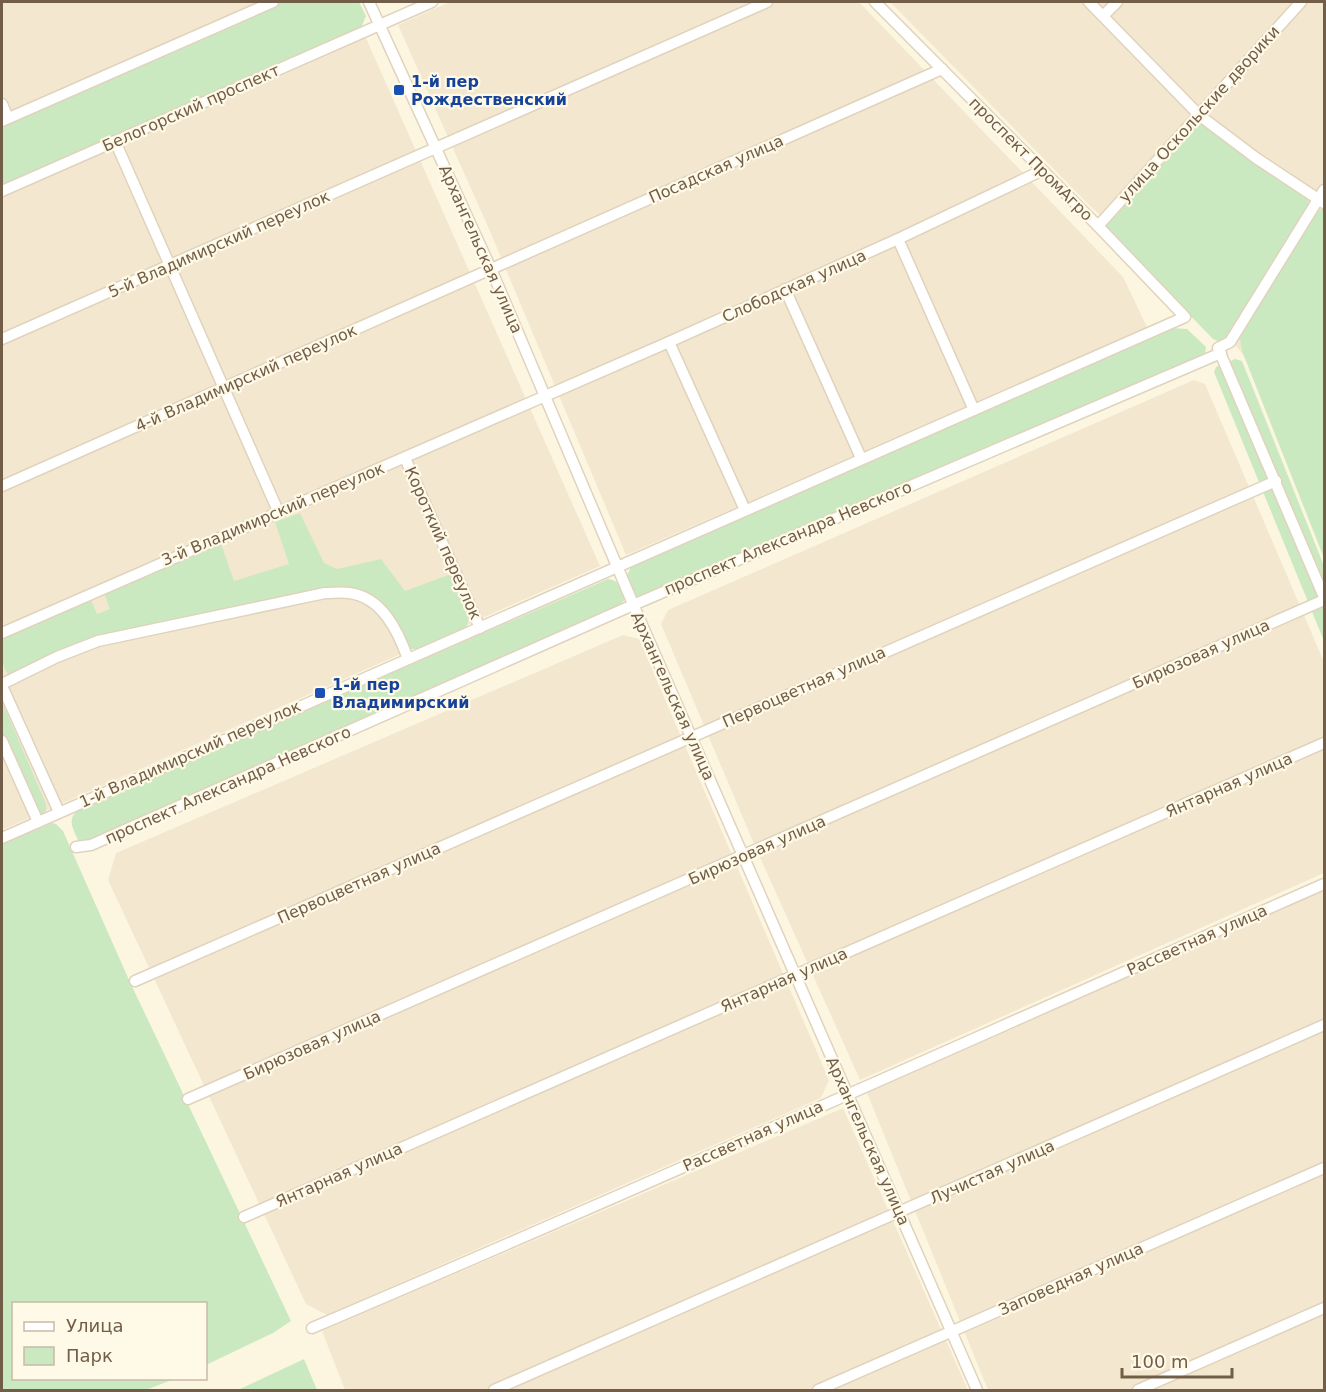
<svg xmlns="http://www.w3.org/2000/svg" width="1326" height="1392" font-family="'DejaVu Sans',sans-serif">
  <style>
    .residential { fill: #f3e8cf }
    .green { fill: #cae9c0 }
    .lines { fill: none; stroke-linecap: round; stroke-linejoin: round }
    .minor-casing { stroke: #e0d3bd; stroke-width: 13 }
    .minor { stroke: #fff; stroke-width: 10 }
    .transit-dot { fill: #1a4fb4; stroke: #fff9e7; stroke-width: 2 }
    .labels { text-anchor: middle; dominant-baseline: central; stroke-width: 4.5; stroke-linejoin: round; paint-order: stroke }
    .transit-label { font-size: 16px; font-weight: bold; fill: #164399; stroke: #fff9e7; text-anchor: start }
    .street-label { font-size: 16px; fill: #725e48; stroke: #fff9e7 }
  </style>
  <rect width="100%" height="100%" fill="#fcf6e1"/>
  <!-- residential -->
  <g class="residential">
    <path d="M2,2h348l250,564 -598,264z"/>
    <path d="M450,2h409l264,275 25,52 -522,226 -137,-326 -91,-204z"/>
    <path d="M890,2h434v545l-75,-186 -29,-33 -132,-124z"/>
    <path d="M1194,380l11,4 119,278v211l-464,207 -106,-236 -93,-220 7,-14z"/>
    <path d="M623,635l16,4 190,441 -8,18 -494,217 -21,-11 -198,-424 8,-27z"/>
    <path d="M1324,890v500h-336l-121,-297z"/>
    <path d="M843,1108l125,282h-623l-23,-59z"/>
  </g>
  <!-- green -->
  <g class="green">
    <path d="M281,2h78l7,14 -5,12 -359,159v-63z"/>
    <path d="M1199,122l6,3 103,72 1,10 -80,131 -9,4 -7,-3 -108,-111 1,-5 88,-98z"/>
    <path d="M1322,209h2v349l-82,-207 -2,-12 4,-11 72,-115z"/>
    <path d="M1172,328l15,1 19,18 -1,7 -569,244 -10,-21 5,-10z"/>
    <path d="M1235,359l7,2 82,205v75l-110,-269 2,-5z"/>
    <path d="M300,513l24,50 13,6 44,-10 24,32 46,-17c7,16 25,40 14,56l-47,19h-8c-22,-27 -13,-45 -52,-58l-205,33 -138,50 -6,1c-9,-9 -7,-25 -7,-38l89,-37 6,14 13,-5 -6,-16 117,-49 13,37 55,-17 -14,-42z"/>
    <path d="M608,579c11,1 13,9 18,19l-7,8 -531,236 -10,-2c-6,-13 -11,-21 1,-31z"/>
    <path d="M2,702l44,102v7l-3,3 -4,-1 -3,-4 -34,-77z"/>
    <path d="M52,823l4,1 7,7 66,149 162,341 -18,12 -67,32v-61h-192v74l160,1 -28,11h-144v-546z"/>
    <path d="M304,1359l13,31h-79z"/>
  </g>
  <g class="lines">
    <defs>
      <g id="minor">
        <path d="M369,2l122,267 148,349 338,772"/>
        <path d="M1089,2l110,113 57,43 68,45"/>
        <path d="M1103,16l14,-14"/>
        <path d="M2,104l6,14"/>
        <path d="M2,121l271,-119"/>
        <path d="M115,141l163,370"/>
        <path d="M1324,190l-94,152 -12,6 106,249"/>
        <path d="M2,191l430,-189"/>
        <path d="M1098,226l203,-224"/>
        <path d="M898,239l76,171"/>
        <path d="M785,289l76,169"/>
        <path d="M2,339l765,-337"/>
        <path d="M669,342l76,168"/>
        <path d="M405,458l75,170"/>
        <path d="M2,486l940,-417"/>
        <path d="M2,633l667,-291 229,-103 143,-68"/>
        <path d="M2,684l55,-27 41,-16 227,-48c8,0 16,-1 24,0 33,4 49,38 59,66"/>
        <path d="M2,686l57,126"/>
        <path d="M2,741l36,81"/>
        <path d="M2,838l1183,-521 -87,-91 -223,-224"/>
        <path d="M76,847l15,-2 542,-240 588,-252"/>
        <path d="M135,981l1141,-500"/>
        <path d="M188,1099l1136,-499"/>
        <path d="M244,1217l1080,-474"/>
        <path d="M312,1328c339,-144 675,-296 1012,-444"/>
        <path d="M494,1390l830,-365"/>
        <path d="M818,1390l506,-222"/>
        <path d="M1138,1390l186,-82"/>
      </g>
    </defs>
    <!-- minor casing -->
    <use href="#minor" class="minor-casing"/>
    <!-- minor -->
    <use href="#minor" class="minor"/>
  </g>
  <!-- markers -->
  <g class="transit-dot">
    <rect x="393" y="84" width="12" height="12" rx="3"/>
    <rect x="314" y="687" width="12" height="12" rx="3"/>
  </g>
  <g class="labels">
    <!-- transit labels -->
    <g class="transit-label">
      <text x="411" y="81">1-й пер<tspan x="411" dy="18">Рождественский</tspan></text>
      <text x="332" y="684">1-й пер<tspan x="332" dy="18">Владимирский</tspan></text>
    </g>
    <!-- street labels -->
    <g class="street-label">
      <text transform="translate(191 108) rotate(-24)">Белогорский проспект</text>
      <text transform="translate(1199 114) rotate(-48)">улица Оскольские дворики</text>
      <text transform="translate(1031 159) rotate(45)">проспект ПромАгро</text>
      <text transform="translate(716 169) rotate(-24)">Посадская улица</text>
      <text transform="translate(219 244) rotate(-24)">5-й Владимирский переулок</text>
      <text transform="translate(481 249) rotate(66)">Архангельская улица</text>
      <text transform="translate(794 286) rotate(-24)">Слободская улица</text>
      <text transform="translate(246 378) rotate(-24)">4-й Владимирский переулок</text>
      <text transform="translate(273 514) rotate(-23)">3-й Владимирский переулок</text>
      <text transform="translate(788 538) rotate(-23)">проспект Александра Невского</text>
      <text transform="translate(443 543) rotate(66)">Короткий переулок</text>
      <text transform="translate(1201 654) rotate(-24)">Бирюзовая улица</text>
      <text transform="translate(804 687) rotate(-24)">Первоцветная улица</text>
      <text transform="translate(673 696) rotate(66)">Архангельская улица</text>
      <text transform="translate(190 754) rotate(-24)">1-й Владимирский переулок</text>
      <text transform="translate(228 785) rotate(-24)">проспект Александра Невского</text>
      <text transform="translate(1229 785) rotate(-24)">Янтарная улица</text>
      <text transform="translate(757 850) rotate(-24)">Бирюзовая улица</text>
      <text transform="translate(359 883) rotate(-24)">Первоцветная улица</text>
      <text transform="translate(1197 940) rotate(-24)">Рассветная улица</text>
      <text transform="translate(784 980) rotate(-24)">Янтарная улица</text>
      <text transform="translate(312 1045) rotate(-24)">Бирюзовая улица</text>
      <text transform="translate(753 1136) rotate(-24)">Рассветная улица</text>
      <text transform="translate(868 1141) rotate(66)">Архангельская улица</text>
      <text transform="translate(992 1172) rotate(-24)">Лучистая улица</text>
      <text transform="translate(339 1175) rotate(-24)">Янтарная улица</text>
      <text transform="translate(1071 1279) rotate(-24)">Заповедная улица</text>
    </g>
  </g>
  <!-- border -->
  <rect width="1326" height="1392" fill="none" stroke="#725e48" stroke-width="6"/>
  <!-- legend -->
  <rect x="12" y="1302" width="195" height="78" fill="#fff9e7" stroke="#c7bba7" stroke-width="1.5"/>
  <rect x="24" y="1322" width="30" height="9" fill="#ffffff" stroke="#c7bba7" stroke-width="1.5"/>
  <text x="66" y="1332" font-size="18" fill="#725e48">Улица</text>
  <rect x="24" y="1347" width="30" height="18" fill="#cae9c0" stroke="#c7bba7" stroke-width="1.5"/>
  <text x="66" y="1362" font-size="18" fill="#725e48">Парк</text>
  <!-- scale -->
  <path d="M1122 1368v9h110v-9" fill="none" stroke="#725e48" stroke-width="3"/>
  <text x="1131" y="1368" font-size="18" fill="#725e48" stroke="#fff9e7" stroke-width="4.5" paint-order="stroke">100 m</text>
</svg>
